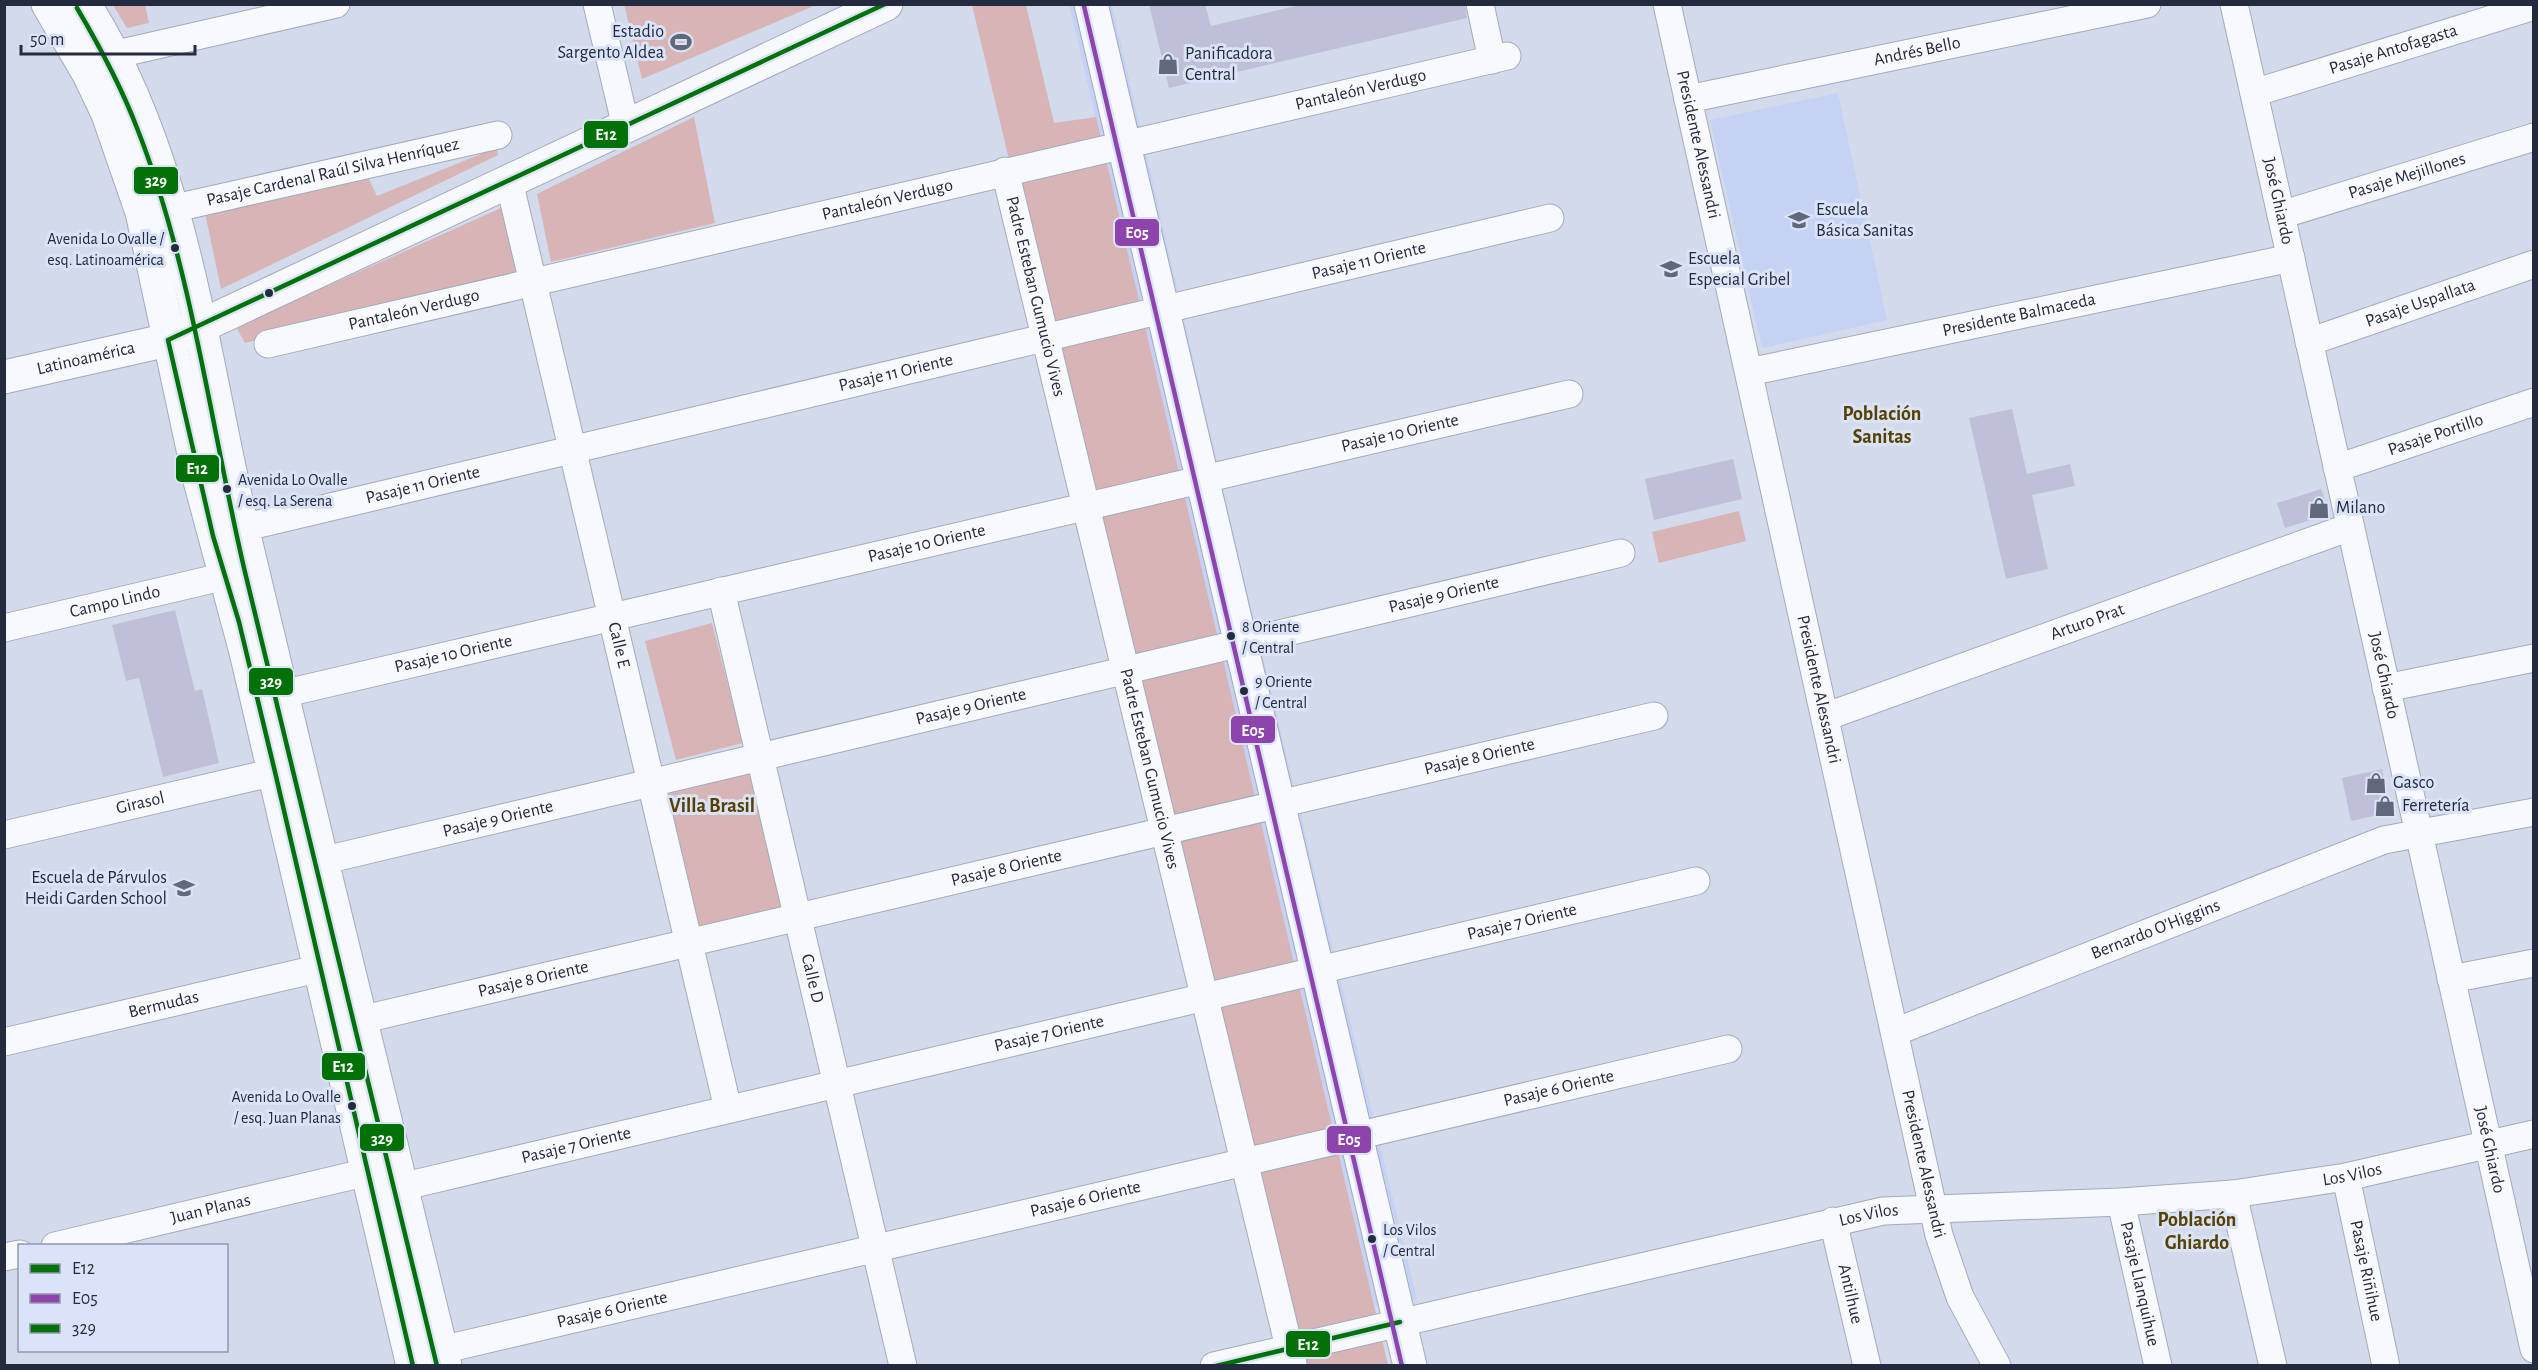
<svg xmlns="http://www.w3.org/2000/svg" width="2538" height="1370" font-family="'Alegreya Sans',sans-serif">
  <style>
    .built { fill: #c5d2f3 }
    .green { fill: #d7b4b6 }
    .building { fill: #bfc0d7 }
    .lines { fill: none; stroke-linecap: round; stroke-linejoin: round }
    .street-casing { stroke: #a3aabb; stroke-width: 29 }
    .secondary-casing { stroke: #a3aabb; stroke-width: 35 }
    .street { stroke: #f8f9fc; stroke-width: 27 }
    .secondary { stroke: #f8f9fc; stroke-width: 33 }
    .bus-1-casing { stroke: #dbe3f8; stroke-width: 9 }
    .bus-2-casing { stroke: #dbe3f8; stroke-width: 9 }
    .bus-3-casing { stroke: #dbe3f8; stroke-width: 9 }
    .bus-1 { stroke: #007106; stroke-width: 4.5 }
    .bus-2 { stroke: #8e44ad; stroke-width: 4.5 }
    .bus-3 { stroke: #007106; stroke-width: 4.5 }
    .bus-dot { fill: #242b3f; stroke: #dbe3f8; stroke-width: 2 }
    .labels { text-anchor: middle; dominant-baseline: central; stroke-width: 6; stroke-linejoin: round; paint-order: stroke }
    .bus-label { font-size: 16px; fill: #242b3f; stroke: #dbe3f8; text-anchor: start }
    .poi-label { font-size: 18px; fill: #242b3f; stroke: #dbe3f8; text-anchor: start }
    .street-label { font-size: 18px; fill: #242b3f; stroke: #dbe3f8 }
    .neighbourhood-label { font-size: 20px; font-weight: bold; fill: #564100; stroke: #dbe3f8 }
    .line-badge { stroke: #dbe3f8; stroke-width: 2 }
    .badge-label { font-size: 16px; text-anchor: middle; font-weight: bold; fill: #fff }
  </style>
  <rect width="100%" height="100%" fill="#d3daeb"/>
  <!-- built -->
  <g class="built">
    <path d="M1069,5h43l128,557 177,737 -42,8z"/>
    <path d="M1838,93l49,227 -125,28 -52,-228z"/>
  </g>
  <!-- green -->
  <g class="green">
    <path d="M624,4h192v1l-174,74z"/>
    <path d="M113,5h32l4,18 -22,5z"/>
    <path d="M972,5h54l28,118 42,-6 292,1248h-90z"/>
    <path d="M694,117l21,106 -164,39 -14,-68z"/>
    <path d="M496,148l2,7 -277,134 -16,-76 162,-38 10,21z"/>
    <path d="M501,208l15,64 -3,7 -268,64 -9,-16z"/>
    <path d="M1739,511l7,30 -87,22 -7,-31z"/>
    <path d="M712,623l31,120 -67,17 -31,-119z"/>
    <path d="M745,769l9,5 29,128 -3,8 -79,20 -10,-4 -26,-138z"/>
  </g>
  <!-- building -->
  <g class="building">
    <path d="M1149,4h56l6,22 93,-22h161l2,14 -298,70z"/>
    <path d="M2012,409l15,65 43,-10 5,22 -43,9 16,74 -42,10 -37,-161z"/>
    <path d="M1733,459l9,40 -88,21 -9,-41z"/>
    <path d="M2321,489l5,13 -3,14 -38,12 -8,-25z"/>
    <path d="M175,610l20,81 7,-2 17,74 -56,14 -24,-99 -13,3 -14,-56z"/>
    <path d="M2382,769l9,43 -40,9 -9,-43z"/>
  </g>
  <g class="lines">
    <defs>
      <g id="street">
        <path d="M597,4l29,123"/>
        <path d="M1480,4l12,56"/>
        <path id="s1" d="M1667,4l272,1231 21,62 37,69"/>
        <path id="s2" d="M2234,4l300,1345"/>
        <path d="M113,55l223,-51"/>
        <path id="s3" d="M2254,93l280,-87"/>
        <path id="s4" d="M1688,99l459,-95"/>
        <path id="s5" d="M1005,171l288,1193"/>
        <path id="s6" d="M509,181l219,928"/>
        <path id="s7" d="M171,209l327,-74"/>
        <path id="s8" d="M2281,215l253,-78"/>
        <path id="s9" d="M2309,342l225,-78"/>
        <path id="s10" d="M268,344l1239,-288"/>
        <path id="s11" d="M1749,372l542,-114"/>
        <path id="s12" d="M2337,468l197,-66"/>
        <path id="s13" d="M242,528l1308,-310"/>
        <path id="s14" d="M721,591l182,775"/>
        <path id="s15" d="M4,628l222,-52"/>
        <path d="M2386,688l148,-30"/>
        <path id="s16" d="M282,694l1287,-300"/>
        <path id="s17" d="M1825,717l525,-190"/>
        <path id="s18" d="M4,835l271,-63"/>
        <path id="s19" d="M321,861l1300,-308"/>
        <path d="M2451,979l83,-16"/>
        <path id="s20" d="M360,1020l1294,-304"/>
        <path id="s21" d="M1895,1032l489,-192 150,-28"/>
        <path id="s22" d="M4,1042l317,-74"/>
        <path id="s23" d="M2346,1177l40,189"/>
        <path id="s24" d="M401,1187l1295,-306"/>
        <path d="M2233,1194l40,172"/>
        <path id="s25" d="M2121,1202l37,164"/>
        <path id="s26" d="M1833,1221l34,145"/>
        <path id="s27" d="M55,1246l313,-74"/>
        <path d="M4,1257l16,-3"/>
        <path id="s28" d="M441,1350l1287,-301"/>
        <path id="s29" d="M1214,1366l669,-155 238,-9 112,-8 113,-17 188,-43"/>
      </g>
      <g id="secondary">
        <path d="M48,4l41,70 19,40 34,98 57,265 47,175 167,714"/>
        <path d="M84,4c99,154 118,353 159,527 65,279 135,556 202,835"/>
        <path d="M1091,4l319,1362"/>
        <path id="s30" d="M4,377l164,-37 31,-13 687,-323"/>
      </g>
    </defs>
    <!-- street casing -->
    <use href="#street" class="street-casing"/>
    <!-- secondary casing -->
    <use href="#secondary" class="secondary-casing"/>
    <!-- street -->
    <use href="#street" class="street"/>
    <!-- secondary -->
    <use href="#secondary" class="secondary"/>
    <defs>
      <g id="bus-1">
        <path d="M413,1366l-138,-594 -36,-150 -26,-86 -45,-196 717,-336"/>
        <path d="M1216,1366l184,-44"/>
      </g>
      <path id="bus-2" d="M1084,6l318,1360"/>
      <path id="bus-3" d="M77,8c23,39 44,78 60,120 55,140 73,294 107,440 63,266 129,532 193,798"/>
    </defs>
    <!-- bus-1 casing -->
    <use href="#bus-1" class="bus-1-casing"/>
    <!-- bus-2 casing -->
    <use href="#bus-2" class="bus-2-casing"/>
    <!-- bus-3 casing -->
    <use href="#bus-3" class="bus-3-casing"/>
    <!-- bus-1 -->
    <use href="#bus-1" class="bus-1"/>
    <!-- bus-2 -->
    <use href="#bus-2" class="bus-2"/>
    <!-- bus-3 -->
    <use href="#bus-3" class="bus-3"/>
  </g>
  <!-- icons -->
  <defs>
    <symbol id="stadium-bare" viewBox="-9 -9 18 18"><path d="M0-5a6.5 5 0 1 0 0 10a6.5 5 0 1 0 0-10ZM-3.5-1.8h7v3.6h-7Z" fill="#61687b" stroke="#dbe3f8" stroke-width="2.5" paint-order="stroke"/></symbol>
    <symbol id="shop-bare" viewBox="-9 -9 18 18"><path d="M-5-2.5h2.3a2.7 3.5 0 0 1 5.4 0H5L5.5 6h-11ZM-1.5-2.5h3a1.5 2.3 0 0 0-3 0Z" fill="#61687b" stroke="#dbe3f8" stroke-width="2.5" paint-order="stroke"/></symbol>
    <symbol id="school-bare" viewBox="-9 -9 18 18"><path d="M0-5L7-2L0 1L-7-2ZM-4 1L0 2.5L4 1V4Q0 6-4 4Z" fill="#61687b" stroke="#dbe3f8" stroke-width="2.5" paint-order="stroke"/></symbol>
  </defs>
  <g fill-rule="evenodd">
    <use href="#stadium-bare" x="666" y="27" width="30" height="30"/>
    <use href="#shop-bare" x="1153" y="49" width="30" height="30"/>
    <use href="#school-bare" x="1784" y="205" width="30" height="30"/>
    <use href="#school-bare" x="1656" y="254" width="30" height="30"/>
    <use href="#shop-bare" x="2304" y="493" width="30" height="30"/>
    <use href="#shop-bare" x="2361" y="768" width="30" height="30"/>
    <use href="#shop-bare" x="2370" y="791" width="30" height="30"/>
    <use href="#school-bare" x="169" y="873" width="30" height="30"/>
  </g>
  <!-- markers -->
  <g class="bus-dot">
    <circle cx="175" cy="248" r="5"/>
    <circle cx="269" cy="293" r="5"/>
    <circle cx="227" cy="489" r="5"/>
    <circle cx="1231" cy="636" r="5"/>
    <circle cx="1244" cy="691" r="5"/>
    <circle cx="352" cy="1106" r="5"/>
    <circle cx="1372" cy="1239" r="5"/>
  </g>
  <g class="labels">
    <!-- bus labels -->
    <g class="bus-label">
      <text x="164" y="239" text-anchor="end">Avenida Lo Ovalle /<tspan x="164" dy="21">esq. Latinoamérica</tspan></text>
      <text x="238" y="480">Avenida Lo Ovalle<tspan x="238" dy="21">/ esq. La Serena</tspan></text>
      <text x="1242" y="627">8 Oriente<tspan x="1242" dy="21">/ Central</tspan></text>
      <text x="1255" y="682">9 Oriente<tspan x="1255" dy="21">/ Central</tspan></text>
      <text x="341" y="1097" text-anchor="end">Avenida Lo Ovalle<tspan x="341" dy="21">/ esq. Juan Planas</tspan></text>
      <text x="1383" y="1230">Los Vilos<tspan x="1383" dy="21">/ Central</tspan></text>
    </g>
    <!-- poi labels -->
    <g class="poi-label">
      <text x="664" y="32" text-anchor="end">Estadio<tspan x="664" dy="21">Sargento Aldea</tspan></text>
      <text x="1185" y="54">Panificadora<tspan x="1185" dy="21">Central</tspan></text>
      <text x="1816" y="210">Escuela<tspan x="1816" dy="21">Básica Sanitas</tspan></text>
      <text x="1688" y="259">Escuela<tspan x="1688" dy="21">Especial Gribel</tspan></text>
      <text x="2336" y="508">Milano</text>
      <text x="2393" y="783">Gasco</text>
      <text x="2402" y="806">Ferretería</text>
      <text x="167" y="878" text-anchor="end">Escuela de Párvulos<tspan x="167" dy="21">Heidi Garden School</tspan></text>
    </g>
    <!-- street labels -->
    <g class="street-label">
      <text stroke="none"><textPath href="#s3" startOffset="146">Pasaje Antofagasta</textPath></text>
      <text stroke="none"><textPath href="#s4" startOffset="234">Andrés Bello</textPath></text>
      <text stroke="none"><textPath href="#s10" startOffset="1122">Pantaleón Verdugo</textPath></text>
      <text stroke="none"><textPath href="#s1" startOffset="144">Presidente Alessandri</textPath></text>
      <text stroke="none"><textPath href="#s7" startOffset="166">Pasaje Cardenal Raúl Silva Henríquez</textPath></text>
      <text stroke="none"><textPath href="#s8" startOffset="132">Pasaje Mejillones</textPath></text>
      <text stroke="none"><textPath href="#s10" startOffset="636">Pantaleón Verdugo</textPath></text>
      <text stroke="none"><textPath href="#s2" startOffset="202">José Ghiardo</textPath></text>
      <text stroke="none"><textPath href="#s13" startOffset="1158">Pasaje 11 Oriente</textPath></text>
      <text stroke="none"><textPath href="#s5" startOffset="129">Padre Esteban Gumucio Vives</textPath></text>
      <text stroke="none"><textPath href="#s9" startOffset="118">Pasaje Uspallata</textPath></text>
      <text stroke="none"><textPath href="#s10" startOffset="150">Pantaleón Verdugo</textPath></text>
      <text stroke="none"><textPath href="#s11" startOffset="276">Presidente Balmaceda</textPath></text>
      <text stroke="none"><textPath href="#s30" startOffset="84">Latinoamérica</textPath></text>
      <text stroke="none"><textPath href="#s13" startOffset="672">Pasaje 11 Oriente</textPath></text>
      <text stroke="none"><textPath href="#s16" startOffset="1148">Pasaje 10 Oriente</textPath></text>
      <text stroke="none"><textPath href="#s12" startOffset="104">Pasaje Portillo</textPath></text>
      <text stroke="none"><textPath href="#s13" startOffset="186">Pasaje 11 Oriente</textPath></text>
      <text stroke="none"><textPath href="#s16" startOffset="662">Pasaje 10 Oriente</textPath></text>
      <text stroke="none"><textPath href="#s19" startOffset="1154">Pasaje 9 Oriente</textPath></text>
      <text stroke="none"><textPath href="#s15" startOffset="114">Campo Lindo</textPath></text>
      <text stroke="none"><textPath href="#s17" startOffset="279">Arturo Prat</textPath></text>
      <text stroke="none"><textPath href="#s6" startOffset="477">Calle E</textPath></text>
      <text stroke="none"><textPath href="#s16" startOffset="176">Pasaje 10 Oriente</textPath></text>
      <text stroke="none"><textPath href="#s2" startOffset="688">José Ghiardo</textPath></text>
      <text stroke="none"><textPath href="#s1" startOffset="702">Presidente Alessandri</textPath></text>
      <text stroke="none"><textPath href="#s19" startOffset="668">Pasaje 9 Oriente</textPath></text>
      <text stroke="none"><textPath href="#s20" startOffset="1150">Pasaje 8 Oriente</textPath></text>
      <text stroke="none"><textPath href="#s5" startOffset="615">Padre Esteban Gumucio Vives</textPath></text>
      <text stroke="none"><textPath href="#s18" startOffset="140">Girasol</textPath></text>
      <text stroke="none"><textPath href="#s19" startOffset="182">Pasaje 9 Oriente</textPath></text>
      <text stroke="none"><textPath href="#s20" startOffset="664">Pasaje 8 Oriente</textPath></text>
      <text stroke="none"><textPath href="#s24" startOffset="1152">Pasaje 7 Oriente</textPath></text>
      <text stroke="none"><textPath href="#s21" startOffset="280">Bernardo O'Higgins</textPath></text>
      <text stroke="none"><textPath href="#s14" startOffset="398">Calle D</textPath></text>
      <text stroke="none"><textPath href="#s20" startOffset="178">Pasaje 8 Oriente</textPath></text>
      <text stroke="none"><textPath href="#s22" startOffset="164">Bermudas</textPath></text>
      <text stroke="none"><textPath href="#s24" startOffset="666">Pasaje 7 Oriente</textPath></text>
      <text stroke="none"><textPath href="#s28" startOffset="1148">Pasaje 6 Oriente</textPath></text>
      <text stroke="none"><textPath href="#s24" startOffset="180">Pasaje 7 Oriente</textPath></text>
      <text stroke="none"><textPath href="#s2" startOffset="1174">José Ghiardo</textPath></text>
      <text stroke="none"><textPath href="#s1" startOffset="1188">Presidente Alessandri</textPath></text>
      <text stroke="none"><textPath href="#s29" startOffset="1158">Los Vilos</textPath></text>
      <text stroke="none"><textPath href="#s28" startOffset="662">Pasaje 6 Oriente</textPath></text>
      <text stroke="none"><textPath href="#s27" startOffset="160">Juan Planas</textPath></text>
      <text stroke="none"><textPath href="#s29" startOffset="672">Los Vilos</textPath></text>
      <text stroke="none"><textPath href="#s23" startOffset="96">Pasaje Riñihue</textPath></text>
      <text stroke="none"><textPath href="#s25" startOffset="84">Pasaje Llanquihue</textPath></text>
      <text stroke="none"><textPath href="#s26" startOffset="75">Antilhue</textPath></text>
      <text stroke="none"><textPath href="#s28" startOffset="176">Pasaje 6 Oriente</textPath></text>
    </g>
    <!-- neighbourhood labels -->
    <g class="neighbourhood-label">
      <text x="1882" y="414">Población<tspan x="1882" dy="23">Sanitas</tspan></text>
      <text x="712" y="806">Villa Brasil</text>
      <text x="2197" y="1220">Población<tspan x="2197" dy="23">Ghiardo</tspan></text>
    </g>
  </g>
  <g class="line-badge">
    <rect x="583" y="120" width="46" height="29" rx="6" fill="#007106"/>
    <rect x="133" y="166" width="46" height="29" rx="6" fill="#007106"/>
    <rect x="1114" y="218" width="46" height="29" rx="6" fill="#8e44ad"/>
    <rect x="175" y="454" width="45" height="29" rx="6" fill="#007106"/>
    <rect x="248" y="667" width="46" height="29" rx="6" fill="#007106"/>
    <rect x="1230" y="715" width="46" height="29" rx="6" fill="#8e44ad"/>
    <rect x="321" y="1052" width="45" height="29" rx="6" fill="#007106"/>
    <rect x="359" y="1123" width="46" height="29" rx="6" fill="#007106"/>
    <rect x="1326" y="1125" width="46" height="29" rx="6" fill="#8e44ad"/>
    <rect x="1285" y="1330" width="46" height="28" rx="6" fill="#007106"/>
  </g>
  <g class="badge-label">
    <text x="606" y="140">E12</text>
    <text x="156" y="186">329</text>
    <text x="1137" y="238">E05</text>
    <text x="197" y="474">E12</text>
    <text x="271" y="687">329</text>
    <text x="1253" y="736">E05</text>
    <text x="343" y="1072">E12</text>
    <text x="382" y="1144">329</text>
    <text x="1349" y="1145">E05</text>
    <text x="1308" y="1350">E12</text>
  </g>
  <!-- border -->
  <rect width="2538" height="1370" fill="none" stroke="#242b3f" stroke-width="12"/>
  <!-- legend -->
  <rect x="18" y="1244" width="210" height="108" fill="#dbe3f8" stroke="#9299ae" stroke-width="1.5"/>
  <rect x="30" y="1264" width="30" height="9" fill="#007106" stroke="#9299ae" stroke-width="1.5"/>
  <text x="72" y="1274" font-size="18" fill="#242b3f">E12</text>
  <rect x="30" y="1294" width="30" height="9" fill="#8e44ad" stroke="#9299ae" stroke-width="1.5"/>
  <text x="72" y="1304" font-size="18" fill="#242b3f">E05</text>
  <rect x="30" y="1324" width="30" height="9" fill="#007106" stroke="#9299ae" stroke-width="1.5"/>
  <text x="72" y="1334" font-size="18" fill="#242b3f">329</text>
  <!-- scale -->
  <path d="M21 45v9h174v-9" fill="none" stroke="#242b3f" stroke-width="3"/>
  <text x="30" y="45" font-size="18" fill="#242b3f" stroke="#dbe3f8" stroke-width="4.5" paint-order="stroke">50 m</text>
</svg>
